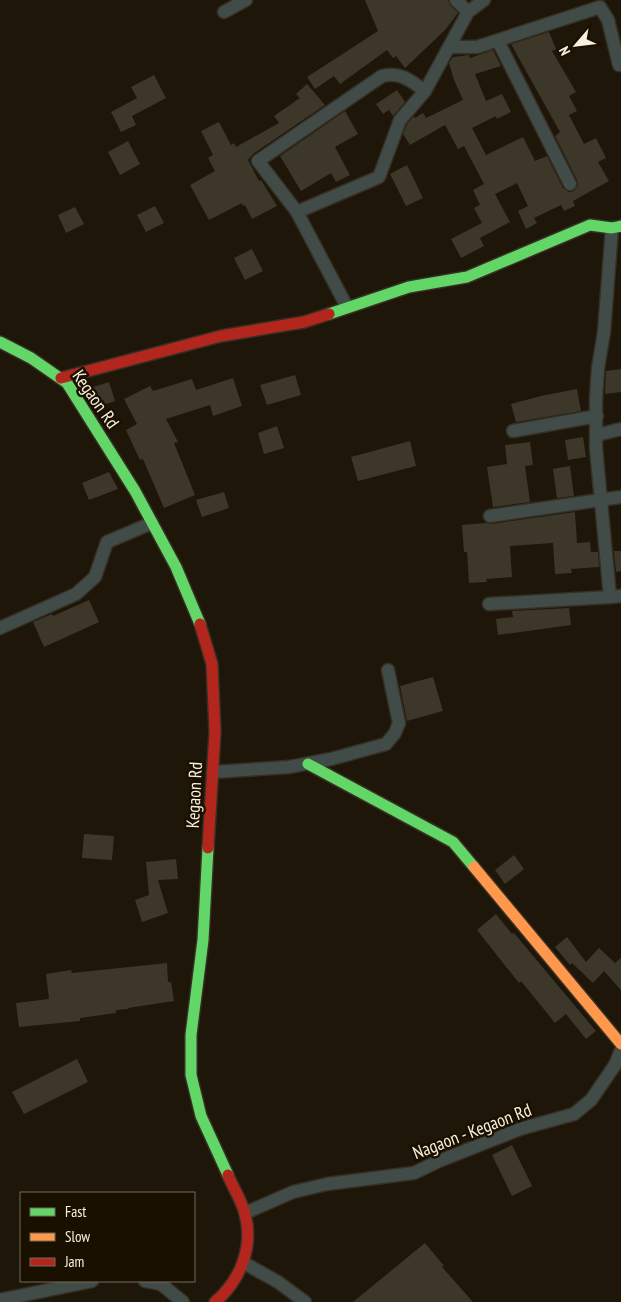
<svg xmlns="http://www.w3.org/2000/svg" width="621" height="1302" font-family="'PT Sans Narrow',sans-serif">
  <style>
    .building { fill: #3d372a }
    .lines { fill: none; stroke-linecap: round; stroke-linejoin: round }
    .street-casing { stroke: #362f24; stroke-width: 15 }
    .fast-casing { stroke: #362f24; stroke-width: 14 }
    .slow-casing { stroke: #362f24; stroke-width: 14 }
    .jam-casing { stroke: #362f24; stroke-width: 14 }
    .street { stroke: #414c49; stroke-width: 12 }
    .fast { stroke: #63d668; stroke-width: 11 }
    .slow { stroke: #ff974d; stroke-width: 11 }
    .jam { stroke: #b3261e; stroke-width: 11 }
    .labels { text-anchor: middle; dominant-baseline: central; stroke-width: 5; stroke-linejoin: round; paint-order: stroke }
    .street-label { font-size: 18px; fill: #f8f0df; stroke: #1a1000 }
  </style>
  <rect width="100%" height="100%" fill="#1e1608"/>
  <!-- building -->
  <g class="building">
    <path d="M365,0h83l2,5 8,8 -13,17 -40,38 -9,-12 -3,2 -6,-8 -47,34 -6,-8 -19,13 -8,-12 71,-46z"/>
    <path d="M549,32l7,17 -4,2 24,41 -7,4 8,15 -8,4 15,29 12,-6 10,20 -8,4 11,19 -36,20 2,5 -11,5 -3,-6 -27,13 3,5 -11,6 -8,-18 10,-5 -11,-23 -22,11 15,28 -30,16 4,8 -23,12 -10,-19 31,-16 -8,-15 6,-3 -7,-15 11,-6 -20,-38 -6,3 -13,-24 -35,20 -7,-11 4,-10 7,-8 1,2 8,-5 3,5 37,-18 -9,-20 -5,-17 4,-6 16,-2 1,3 23,-8 8,16 -26,8 11,27 16,-7 9,18 -14,7 -1,-3 -24,12 14,27 37,-18 12,24 12,-5 16,32 6,4 5,-1 4,-6 -1,-5 -22,-44 5,-4 -49,-88z"/>
    <path d="M154,75l12,23 -34,18 4,9 -15,7 -10,-20 26,-14 -6,-11z"/>
    <path d="M307,84l18,21 -72,49 -5,6 11,21 2,-1 16,26 -25,13 -7,-14 -2,1 -1,-3 -33,17 -19,-35 25,-14 -7,-13 5,-3 -12,-24 18,-9 12,23 3,-2 2,4 43,-24 -5,-7 26,-18 -4,-4z"/>
    <path d="M397,90l8,12 -12,14 -4,-6 -6,4 -7,-10z"/>
    <path d="M345,111l13,23 -23,13 15,28 -14,7 -5,-9 -30,18 -21,-35z"/>
    <path d="M128,141l12,23 -20,11 -12,-23z"/>
    <path d="M407,165l16,33 -17,8 -16,-32z"/>
    <path d="M155,206l9,17 -18,9 -9,-17z"/>
    <path d="M75,207l9,17 -18,9 -8,-18z"/>
    <path d="M252,249l11,22 -18,9 -11,-22z"/>
    <path d="M621,369v23l-16,2 1,-23z"/>
    <path d="M295,375l6,20 -34,10 -7,-20z"/>
    <path d="M233,378l9,28 -29,10 -3,-11 -44,14 12,23 -4,1 21,52 -31,13 -21,-49 -3,1 -14,-30 11,-6 -13,-25 26,-13 3,5 39,-12 4,11z"/>
    <path d="M109,382l6,19 -15,5 -7,-19z"/>
    <path d="M577,389l4,22 -65,11 -5,-18 30,-8z"/>
    <path d="M277,426l7,22 -20,6 -6,-21z"/>
    <path d="M583,437l3,20 -18,3 -3,-20z"/>
    <path d="M410,441l6,25 -58,15 -7,-24z"/>
    <path d="M530,442l3,23 -8,1 5,36 -37,5 -6,-40 20,-3 -2,-19z"/>
    <path d="M570,466l4,30 -17,2 -4,-29z"/>
    <path d="M109,472l9,17 -29,11 -7,-17z"/>
    <path d="M224,492l5,16 -27,9 -6,-17z"/>
    <path d="M575,512l2,31 13,-1 1,10h7l1,15 -28,2 1,4 -17,1 -2,-31 -43,3 2,31 -26,2 1,3 -18,1 -2,-31h-3l-2,-27 24,-2 5,1z"/>
    <path d="M614,551h7v20l-5,1z"/>
    <path d="M89,600l10,22 -55,25 -11,-25 19,-8 1,2z"/>
    <path d="M569,608l2,17 -73,10 -2,-16 17,-2 -1,-6z"/>
    <path d="M433,677l10,34 -36,10 -7,-35z"/>
    <path d="M84,834l30,2 -2,24 -30,-2z"/>
    <path d="M514,855l10,14 -19,15 -10,-14z"/>
    <path d="M176,859l2,20 -20,1 10,33 -26,9 -7,-22 14,-5 -3,-33z"/>
    <path d="M496,914l16,20 2,-1 82,98 -10,8 -20,-25 -11,9 -34,-42 -2,2 -42,-53z"/>
    <path d="M567,937l19,25 13,-14 16,15 6,-5v32l-17,-19 -11,12 -21,-20 -2,2 -15,-18z"/>
    <path d="M167,963l1,19h3l3,19 -46,7v1l-12,1v3l-36,5v3l-61,6 -3,-24 33,-4 -3,-25 25,-4 1,3z"/>
    <path d="M77,1059l11,23 -64,32 -12,-22z"/>
    <path d="M512,1145l20,41 -20,10 -20,-41z"/>
    <path d="M425,1243l19,23 -2,1 31,35h-120z"/>
  </g>
  <g class="lines">
    <defs>
      <g id="street">
        <path d="M456,0l12,12"/>
        <path d="M224,12l22,-12"/>
        <path d="M498,41l72,143"/>
        <path d="M449,47h28l123,-40 8,13 11,45"/>
        <path d="M297,212l-39,-51 124,-85c18,-5 29,5 43,15"/>
        <path d="M612,228l-8,104 -6,36 -2,31v49l14,149 11,-1"/>
        <path d="M347,307l-50,-95 82,-35 21,-57 25,-29 43,-79 16,-12"/>
        <path d="M513,431l84,-15"/>
        <path d="M597,435l24,-6"/>
        <path d="M490,516l131,-19"/>
        <path d="M489,604l121,-7"/>
        <path d="M0,628l76,-34 19,-17 12,-35 45,-19"/>
        <path d="M213,772l76,-5 42,-8 55,-15 9,-11 4,-10 -11,-53"/>
        <path d="M245,1213l48,-21 34,-8 87,-11 25,-12 81,-32 54,-15 17,-14 24,-35 6,-15"/>
        <path d="M244,1263l34,19 27,20"/>
        <path d="M145,1281l16,3 22,18"/>
        <path d="M0,1300l92,-19"/>
      </g>
      <g id="fast">
        <path d="M329,314l80,-27 58,-10 123,-52 22,3 9,-2"/>
        <path d="M0,342l31,16 36,25 68,108 41,76 24,57"/>
        <path d="M308,764l145,78 21,25"/>
        <path d="M208,848l-5,92 -12,95v40l10,41 27,59"/>
      </g>
      <path id="slow" d="M474,867l147,177"/>
      <g id="jam">
        <path d="M61,378l160,-42 83,-14 25,-8"/>
        <path d="M200,624l12,40 3,68 -7,116"/>
        <path d="M215,1302c25,-21 39,-55 30,-88 -3,-13 -12,-26 -17,-39"/>
      </g>
    </defs>
    <!-- street casing -->
    <use href="#street" class="street-casing"/>
    <!-- fast casing -->
    <use href="#fast" class="fast-casing"/>
    <!-- slow casing -->
    <use href="#slow" class="slow-casing"/>
    <!-- jam casing -->
    <use href="#jam" class="jam-casing"/>
    <!-- street -->
    <use href="#street" class="street"/>
    <!-- fast -->
    <use href="#fast" class="fast"/>
    <!-- slow -->
    <use href="#slow" class="slow"/>
    <!-- jam -->
    <use href="#jam" class="jam"/>
  </g>
  <g class="labels">
    <!-- street labels -->
    <g class="street-label">
      <text transform="translate(96 399) rotate(55)">Kegaon Rd</text>
      <text transform="translate(194 795) rotate(-87)">Kegaon Rd</text>
      <text transform="translate(472 1131) rotate(-21)">Nagaon - Kegaon Rd</text>
    </g>
  </g>
  <!-- legend -->
  <rect x="20" y="1192" width="175" height="90" fill="#1a1000" stroke="#736a59"/>
  <rect x="30" y="1208" width="25" height="8" fill="#63d668" stroke="#736a59"/>
  <text x="65" y="1217" font-size="15" fill="#f8f0df">Fast</text>
  <rect x="30" y="1233" width="25" height="8" fill="#ff974d" stroke="#736a59"/>
  <text x="65" y="1242" font-size="15" fill="#f8f0df">Slow</text>
  <rect x="30" y="1258" width="25" height="8" fill="#b3261e" stroke="#736a59"/>
  <text x="65" y="1267" font-size="15" fill="#f8f0df">Jam</text>
  <!-- north arrow -->
  <g transform="translate(576 45) rotate(242)" stroke="#1a1000" stroke-width="4" paint-order="stroke">
  <path d="M0-4L9 19L0 12L-9 19Z" fill="#f8f0df"/>
  <text y="-8" font-size="14" font-weight="bold" text-anchor="middle" fill="#f8f0df">N</text>
  </g>
</svg>
